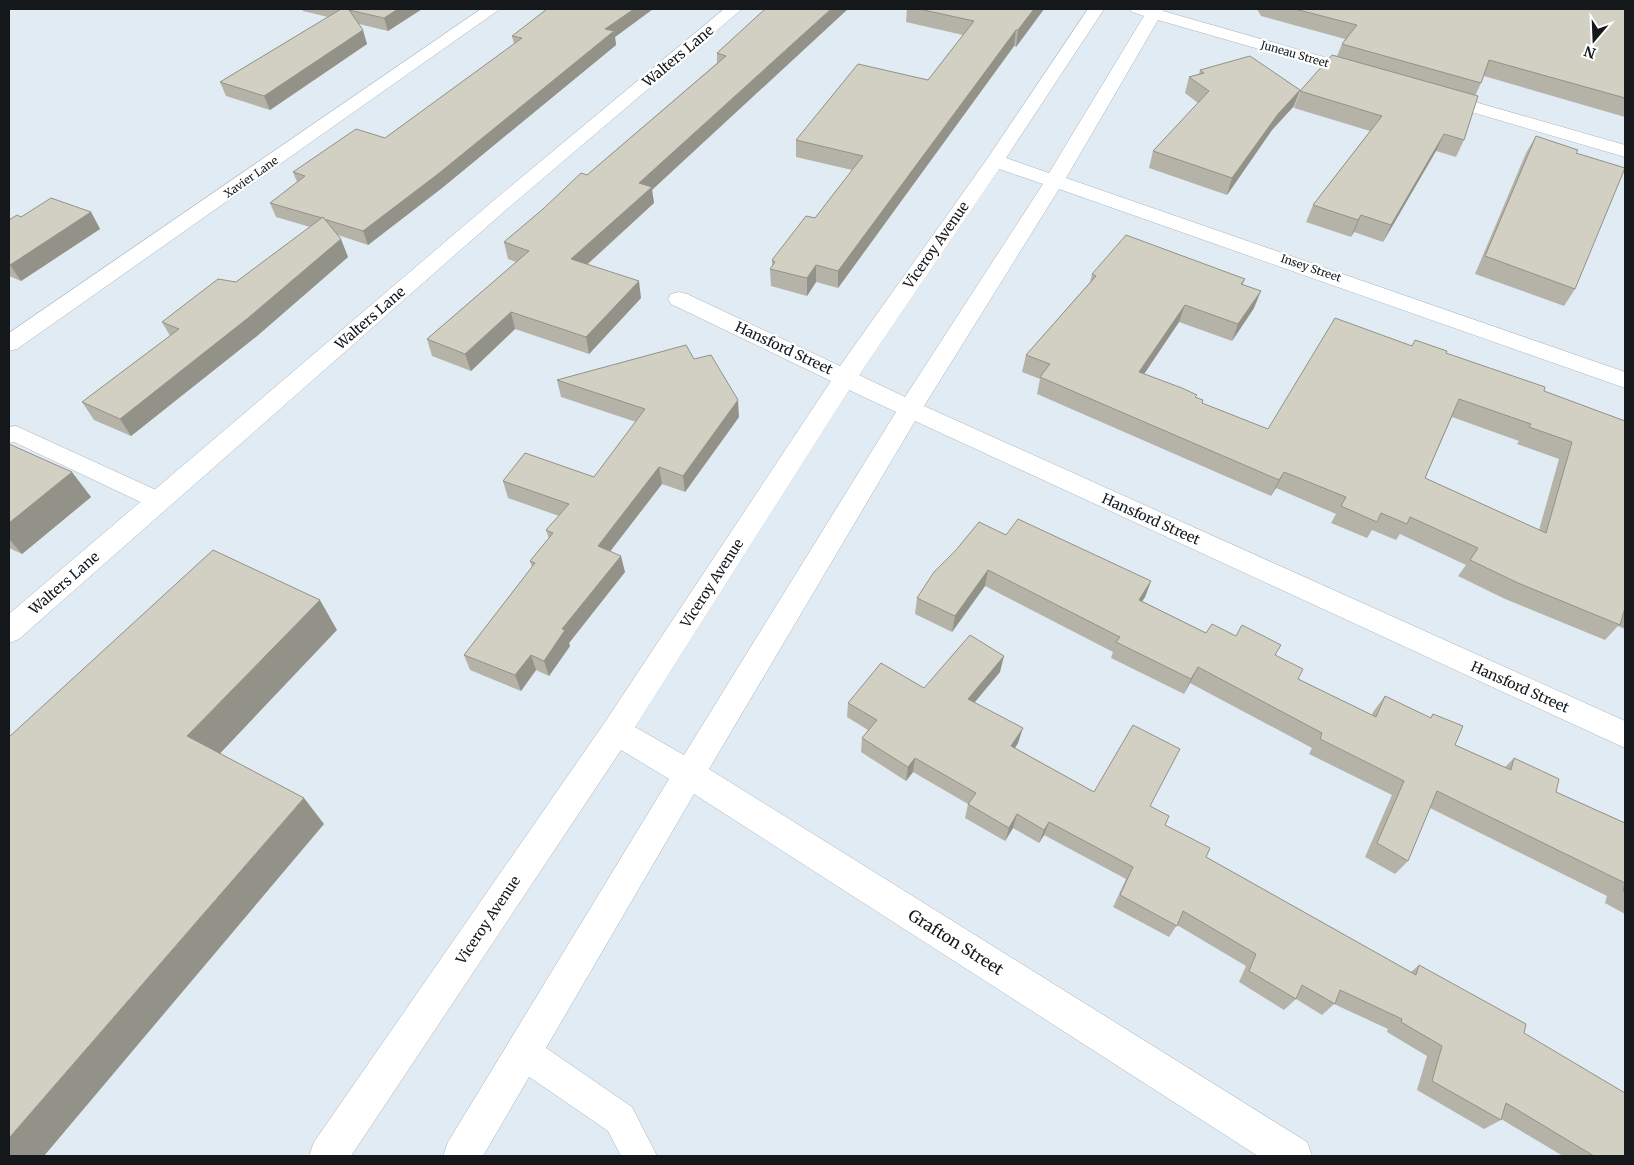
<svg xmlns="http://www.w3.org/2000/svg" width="1634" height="1165" font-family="Merriweather,serif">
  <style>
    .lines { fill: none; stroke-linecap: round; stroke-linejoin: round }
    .lane-casing { stroke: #aab4bd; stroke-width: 1 }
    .street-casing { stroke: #aab4bd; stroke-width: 1 }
    .secondary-casing { stroke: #aab4bd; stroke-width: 1 }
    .lane { fill: #fff; fill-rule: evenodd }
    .street { fill: #fff; fill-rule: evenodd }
    .secondary { fill: #fff; fill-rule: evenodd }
    .wall { fill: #b5b3a8; fill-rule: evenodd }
    .shaded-wall { fill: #939288 }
    .building { fill: #d2d0c3; stroke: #939288; fill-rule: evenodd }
    .labels { text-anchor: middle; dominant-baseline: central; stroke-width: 4.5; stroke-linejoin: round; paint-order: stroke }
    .far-street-label { font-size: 11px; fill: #14181b; stroke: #fff }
    .street-label { font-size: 14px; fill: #14181b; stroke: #fff }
    .near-street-label { font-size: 16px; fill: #14181b; stroke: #fff }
  </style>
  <rect width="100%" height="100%" fill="#e0ebf4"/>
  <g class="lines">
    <defs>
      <g id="lane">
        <path d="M16,426l151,69 4,6 -4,6 -8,3 -8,-3 -137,-65 -5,1v-16z"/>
        <path d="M524,1036l12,5 96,66 25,49h-36l-13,-25 -96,-66 -5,-12 5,-12z"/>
      </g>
      <g id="street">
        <path d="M481,9h19l-483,340 -8,2v-18z"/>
        <path d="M1088,9h16l-98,149 43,15 95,-157 -12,-4 -2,-3h34l-1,2 203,58 3,4 -3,4 -6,1 -202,-58 -92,158 559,194v16l-566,-199 -135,217 701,315v27l-710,-327 -206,348 598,373 5,14h-54l-564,-362 -211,362h-40l5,-14 221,-363 -48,-29 -270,406h-42l5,-14 291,-420 226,-341 -160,-77 -3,-5 3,-5 8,-2 8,2 153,72 147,-207zM999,169l44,15 -138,213 -46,-22zM849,390l47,22 -212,343 -49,-28z"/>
        <path d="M1440,92l185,53v12l-191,-56 -3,-4 3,-4z"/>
      </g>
      <path id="secondary" d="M724,9h18l-235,200 -488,430 -10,4v-29l484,-413z"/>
    </defs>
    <!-- lane casing -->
    <use href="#lane" class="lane-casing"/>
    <!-- street casing -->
    <use href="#street" class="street-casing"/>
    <!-- secondary casing -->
    <use href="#secondary" class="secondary-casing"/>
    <!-- lane -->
    <use href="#lane" class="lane"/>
    <!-- street -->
    <use href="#street" class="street"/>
    <!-- secondary -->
    <use href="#secondary" class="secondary"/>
  </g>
  <!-- wall -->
  <g class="wall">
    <path d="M302,9h120l-34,22 -29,-7 8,20 -97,66 -44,-14 -6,-14 108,-65 -25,-6z"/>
    <path d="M547,9h106l-38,28 1,8 -174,143 -74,57 -30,-10 10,22 -91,79 -126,100 -37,-16 -12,-18 88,-66 -8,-14 74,-40 74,-55 -34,-10 -6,-14 27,-21 -4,-10 92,-34 129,-94 -2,-8z"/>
    <path d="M765,9l-113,181 2,13 -67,62 54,33 -52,56 -74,-25 -44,42 -39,-15 -5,-17 89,-77 -8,-3 -4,-17 83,-67 130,-112v-10z"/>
    <path d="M907,9h137l-28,38 -2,-1 -176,242 -22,-6 -9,14 -36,-10 -1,-17 2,-3v-6l43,-42 37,-48 -56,-13v-17l132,-60 35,-45 -57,-13z"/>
    <path d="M1257,9h368v108l-141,-41 -3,7 -6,13 -11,44 -8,17 -20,-6 -53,91 -29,-10 -3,5 -45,-15 7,-17 57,-74 -76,-23 6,-17 37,-35 5,-12 3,-5 -84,-23z"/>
    <path d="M1200,70l100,20 -6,16 -22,24 -45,65 -78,-27 4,-17 45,-48 -13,-10 4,-16 10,-3z"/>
    <path d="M1536,136l40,17 -1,136 -11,17 -89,-32 51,-121z"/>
    <path d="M91,212l9,17 -79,52 -12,-5v-56l12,-3z"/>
    <path d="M1092,274l153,5 -2,5 11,24 -22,33 -53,-19 -35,52 52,23 6,6 66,26 144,-83 34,7 98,38 81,30v208l-7,-3 -13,14 -100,-41 -47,-23 8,-11 -66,-31 -4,6 -24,-10 -5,8 -36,-15 5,-9 -60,-26 -5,8 -234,-102 3,-15 -18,-7 4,-17 64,-73zM1452,417l67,24 -2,3 42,15 -20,71 -114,-52z"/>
    <path d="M694,359l45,58 -54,75 -23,-8 -52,67 15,21 -56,71 1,3 -21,30 -13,-6 -15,21 -51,-21 -6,-15 68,-88 -2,-6 19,-22 -3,-9 13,-14 -51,-18 -5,-17 91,-4 42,-55 -75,-25 -4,-17z"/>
    <path d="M9,444l82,53 -69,57 -13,-6z"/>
    <path d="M1006,535l145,46 -6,16 -3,4 64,32 30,3 39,19 23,24 74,36 1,-3 12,-16 45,22 3,-4 22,31 50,22 9,-9 42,34 69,31v91l-20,-11 2,-7 -177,-88 -22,53 -13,13 -30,-17 27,-62 -83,-41 3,-6 -122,-65 -6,11 -73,-36 2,-6 -128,-66 -33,46 -37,-18 2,-16z"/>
    <path d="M1000,672l-26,30 44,41 -3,5 79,44 56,14 15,19 41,32 205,115 8,-7 105,68 101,123h-62l-62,-37v1l-17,9 -67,-39 10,-34 -40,-24 1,-3 -54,-25 -12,11 -26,-16 -12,11 -45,-28 7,-16 -69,-41 -8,12 -56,-30 13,-28 -82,-44 -5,8 -26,-15 -8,13 -40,-23 3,-14 -55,-32 -7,9 -45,-29 1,-14 6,-8 -21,-13 1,-14 76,-15z"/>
  </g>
  <!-- shaded-wall -->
  <g class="shaded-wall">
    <path d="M398,9h24l-34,22 -4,-13z"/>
    <path d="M634,9h19l-38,28 1,8 -174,143 -74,57 -5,-14 242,-202z"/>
    <path d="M831,9h17l-196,181 2,13 -80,73 -3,-17 68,-76z"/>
    <path d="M1034,9h10l-28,38 2,-17z"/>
    <path d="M363,30l4,14 -97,66 -6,-14z"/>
    <path d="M1016,30l-2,16 -176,242v-17z"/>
    <path d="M1300,90l-6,16 -22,24 -45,65 5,-17 46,-64z"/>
    <path d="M1444,134l-8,17 -53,91 8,-17z"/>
    <path d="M91,212l9,17 -79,52 -11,-16z"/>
    <path d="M1361,215l-7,17 -3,5 7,-17z"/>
    <path d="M341,239l7,18 -91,79 -126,100 -11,-17z"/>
    <path d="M816,265v17l-9,14v-18z"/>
    <path d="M639,281l2,17 -52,56 -3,-17z"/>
    <path d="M1261,291l-7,17 -22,33 6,-17z"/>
    <path d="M1185,305l-6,17 -45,67 5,-17z"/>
    <path d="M511,312l4,17 -44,42 -6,-17z"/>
    <path d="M738,400l1,17 -54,75 -2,-16z"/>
    <path d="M659,467l3,17 -60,78 -4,-16z"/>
    <path d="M72,472l19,25 -69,57 -13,-15v-16z"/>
    <path d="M1284,472l-8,16 -5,8 8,-16z"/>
    <path d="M621,556l4,16 -56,71 1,3 -21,30 -5,-15 18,-32z"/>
    <path d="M988,570l-3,16 -33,46 3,-16z"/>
    <path d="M1151,581l-6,16 -12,18 6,-15z"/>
    <path d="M320,600l17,30 -126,133 -24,-27z"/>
    <path d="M531,655l5,15 -15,21 -6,-16z"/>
    <path d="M1004,656l-4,16 -35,42 3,-15z"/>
    <path d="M1198,667l-8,16 -6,11 7,-15z"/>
    <path d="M1023,728l-5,15 -11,17 4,-14z"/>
    <path d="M915,758l-2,14 -7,9 2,-14z"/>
    <path d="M304,798l20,26 -280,332h-35v-18z"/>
    <path d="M1017,814l-4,14 -8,13 4,-13z"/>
    <path d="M1049,822l-5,13 -5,8 5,-13z"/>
  </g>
  <!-- building -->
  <g class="building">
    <path d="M341,9h57l-14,9 -35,-8 14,20 -99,66 -44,-14z"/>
    <path d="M547,9h87l-29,20 9,2 -176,143 -75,57 -39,-12 -1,-2 -1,1 -52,-15 35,-27 -12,-4 63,-43 29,9 137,-100 -10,-2z"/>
    <path d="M765,9h66l-192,174 13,4 -81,72 68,22 -53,56 -75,-25 -46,42 -38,-15 102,-88 -25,-9 39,-33 38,-36 6,2 139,-119 -9,-3z"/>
    <path d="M919,9h115l-16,21h-2l-178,241 -22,-6 -9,13 -37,-9 5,-7 -3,-2 34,-44 9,2 48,-62 -67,-16 62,-76 70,16 46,-59z"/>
    <path d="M1295,9h330v89l-136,-38 -8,23 -139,-39 15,-19z"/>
    <path d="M1332,55l146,41 -14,44 -20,-6 -53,91 -30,-10 -3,5 -45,-15 69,-89 -82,-25z"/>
    <path d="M1250,56l50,34 -22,24 -46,64 -79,-27 56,-60 -20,-14 15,-4 -4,-3z"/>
    <path d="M1536,136l42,14 -2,3 49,15 -50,121 -90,-33z"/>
    <path d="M51,198l40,14 -81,53 -1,-1v-44l8,-5 4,2z"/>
    <path d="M323,217l18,22 -93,79 -128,101 -38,-17 97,-73 -17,-7 56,-43 18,3z"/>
    <path d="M1126,235l119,44 -4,5 20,7 -23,33 -53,-19 -46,67 43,16 15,7 -2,2 8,3 -1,3 66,26 67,-111 77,28 3,-6 32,11 -1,2 99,34 -1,4 81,30v187l-5,17 -102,-42 -48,-23 8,-12 -68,-31 -3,7 -26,-11 -4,9 -36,-16 5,-9 -62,-25 -5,8 -239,-103 10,-13 -24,-9 70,-79 -4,-2zM1459,399l72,25 -2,3 43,15 -26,91 -121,-55z"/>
    <path d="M686,345l8,14 17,-4 27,45 -55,76 -24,-9 -61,79 23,10 -59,73 3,1 -21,31 -13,-6 -16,20 -51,-20 71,-92 -5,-2 23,-28 -7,-3 23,-26 -66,-23 22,-28 69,24 51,-68 -88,-29z"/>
    <path d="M9,444l63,28 -63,51z"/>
    <path d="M1018,519l133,62 -12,19 67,33 6,-9 24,12 6,-11 39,20 -6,10 28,14 -5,10 78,38 9,-21 46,22 2,-4 30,12 -8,19 56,25 3,-12 45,21 -3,13 69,31v69l-2,-1 2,-8 -188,-92 -29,70 -31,-18 27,-62 -84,-42 2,-6 -124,-66 -7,12 -75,-37 4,-5 -132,-67 -33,46 -38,-18 17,-26 22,-22 23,-28 27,13z"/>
    <path d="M213,550l107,50 -133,136 117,62 -295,340v-401z"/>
    <path d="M970,635l34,21 -36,43 55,29 -12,18 83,46 39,-67 47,24 -30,57 19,10 -4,9 45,23 -4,9 210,118 3,-10 107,59 -2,9 101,60v63h-31l-88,-53 -5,17 -69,-39 10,-35 -41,-24 1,-3 -62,-29 -5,14 -33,-19 -6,14 -47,-28 7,-17 -73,-43 -6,15 -57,-31 13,-28 -84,-45 -5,8 -27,-16 -8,14 -41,-24 8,-11 -61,-35 -7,9 -46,-29 15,-18 -29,-17 33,-40 43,25z"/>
  </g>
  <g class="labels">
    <!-- far-street labels -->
    <g class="far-street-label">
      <text transform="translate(1295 54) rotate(16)">Juneau Street</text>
      <text transform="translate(251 177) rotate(-35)">Xavier Lane</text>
      <text transform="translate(1311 268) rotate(19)">Insey Street</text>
    </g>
    <!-- street labels -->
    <g class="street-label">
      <text transform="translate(678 56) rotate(-40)">Walters Lane</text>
      <text transform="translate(936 245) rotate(-55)">Viceroy Avenue</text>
      <text transform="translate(370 318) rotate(-41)">Walters Lane</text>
      <text transform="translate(784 348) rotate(25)">Hansford Street</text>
      <text transform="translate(1151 519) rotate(24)">Hansford Street</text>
      <text transform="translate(64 583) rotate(-41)">Walters Lane</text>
      <text transform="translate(712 583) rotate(-57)">Viceroy Avenue</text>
      <text transform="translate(1520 687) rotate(24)">Hansford Street</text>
      <text transform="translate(488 920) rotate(-56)">Viceroy Avenue</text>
    </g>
    <!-- near-street labels -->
    <g class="near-street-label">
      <text transform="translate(956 942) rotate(32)">Grafton Street</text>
    </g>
  </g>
  <!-- border -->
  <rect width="1634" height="1165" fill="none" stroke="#14181b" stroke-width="20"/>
  <!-- north arrow -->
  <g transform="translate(1594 40) rotate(199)" stroke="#ffffff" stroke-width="4" paint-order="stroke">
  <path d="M0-4L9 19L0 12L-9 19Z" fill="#14181b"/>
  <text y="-8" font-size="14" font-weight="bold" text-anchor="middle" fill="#14181b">N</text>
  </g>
</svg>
